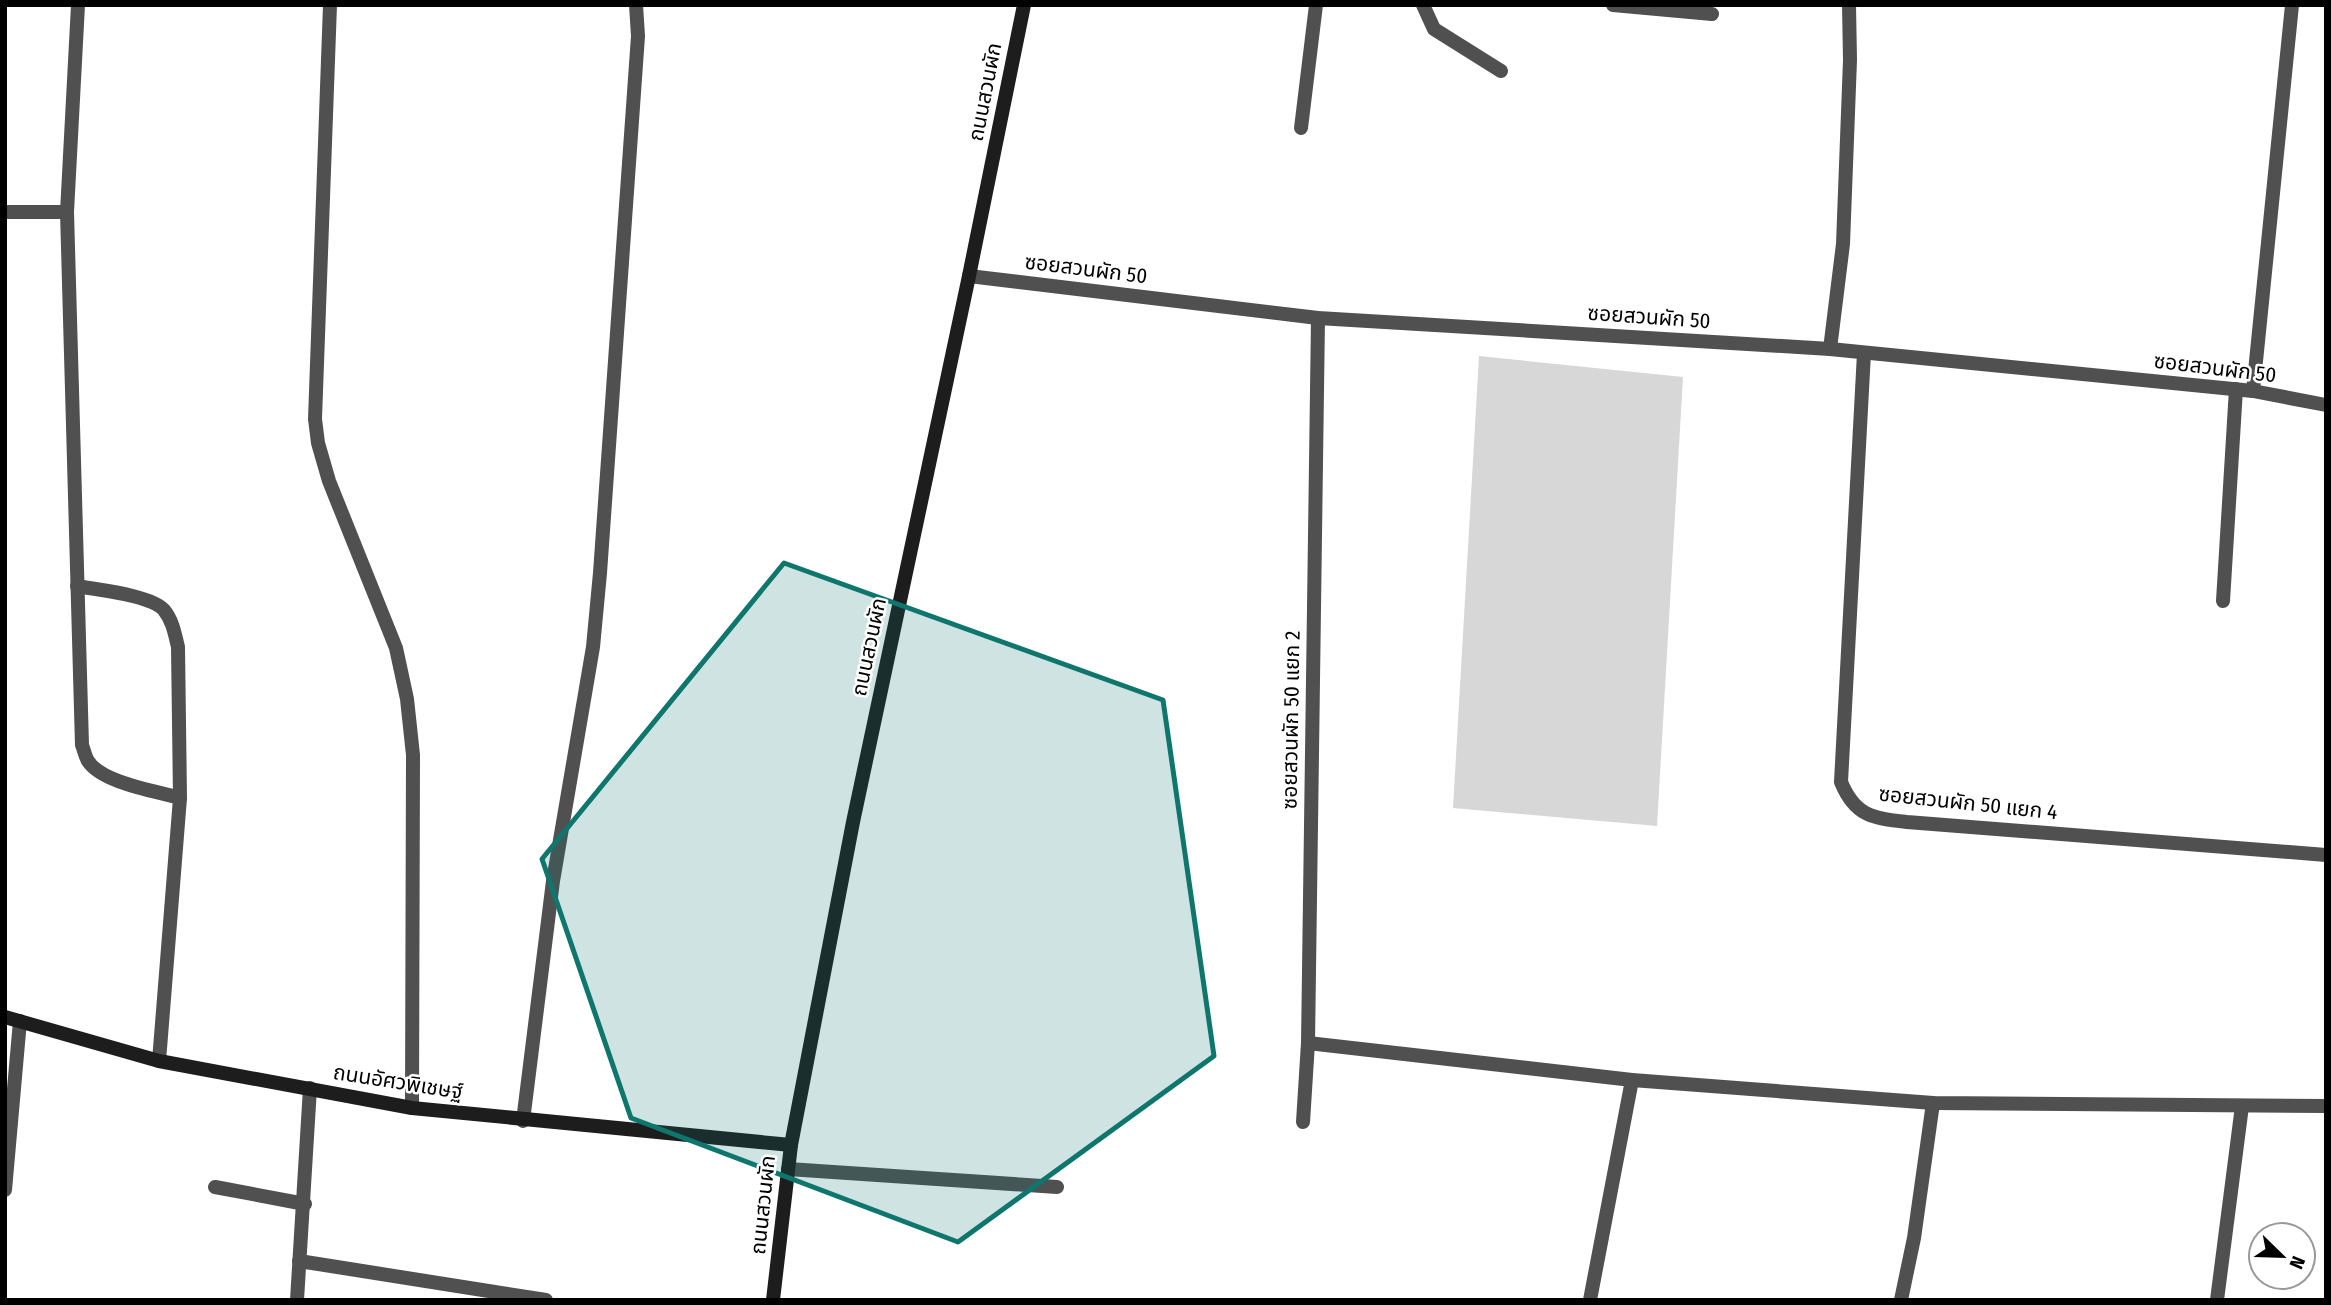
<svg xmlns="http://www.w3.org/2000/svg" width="2331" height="1305" font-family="'Fira Sans Condensed','Noto Sans Thai',sans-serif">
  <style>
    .green { fill: #d7d7d7 }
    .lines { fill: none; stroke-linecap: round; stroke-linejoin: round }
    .lane { stroke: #505050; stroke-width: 14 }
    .street { stroke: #505050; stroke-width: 14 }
    .secondary { stroke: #1d1d1d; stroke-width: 14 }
    .marked { fill: #0f766e; fill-opacity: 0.2; stroke: #0f766e; stroke-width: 5; stroke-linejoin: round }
    .labels { text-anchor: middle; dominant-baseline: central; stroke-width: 5; stroke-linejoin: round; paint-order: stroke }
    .street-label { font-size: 21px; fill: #000; stroke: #fff }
  </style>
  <rect width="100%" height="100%" fill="#fff"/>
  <!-- green -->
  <path class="green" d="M1479,356l204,21 -26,449 -204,-18z"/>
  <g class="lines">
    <!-- lane -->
    <g class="lane">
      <path d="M1423,5l11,24 67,42"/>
      <path d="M1301,128l15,-123"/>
      <path d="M1830,349l13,-105 7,-184 -1,-55"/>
    </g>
    <!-- street -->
    <g class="street">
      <path d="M78,5l-11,207 15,533c2,5 3,11 6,16 14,22 68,30 92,37l-21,263"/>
      <path d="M330,5l-15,414 3,24 11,38 67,167 11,51 6,56 -1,353"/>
      <path d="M1613,5l99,9"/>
      <path d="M5,212h62"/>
      <path d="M969,276l349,42 512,31 423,42 73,14"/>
      <path d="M1864,353l-23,429c14,34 31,36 66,40l419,33"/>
      <path d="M2253,391l39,-386"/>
      <path d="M77,586c21,4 74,9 87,24 9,11 11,25 14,37l2,151"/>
      <path d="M2223,601l13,-212"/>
      <path d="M1308,1043l324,37 301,23 393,3"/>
      <path d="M523,1121l30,-240 40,-234 7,-74 38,-537 -2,-31"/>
      <path d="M1303,1122l5,-79 10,-725"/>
      <path d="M788,1169l269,18"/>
      <path d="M215,1187l90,17"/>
      <path d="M5,1190l15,-169"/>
      <path d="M299,1261l247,39"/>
      <path d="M297,1300l13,-212"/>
      <path d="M1590,1300l42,-220"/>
      <path d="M1901,1300l13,-62 19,-135"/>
      <path d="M2217,1300l25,-194"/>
    </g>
    <!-- secondary -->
    <g class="secondary">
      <path d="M5,1017l154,44 253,47 379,37"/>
      <path d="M773,1300l18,-155 62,-323 116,-546 55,-271"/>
    </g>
  </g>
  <!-- marked area -->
  <path class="marked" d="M784,563l379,137 51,356 -256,186 -327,-124 -89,-259z"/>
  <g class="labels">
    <!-- street labels -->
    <g class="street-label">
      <text transform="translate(985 92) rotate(-79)">ถนนสวนผัก</text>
      <text transform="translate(1086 269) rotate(7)">ซอยสวนผัก 50</text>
      <text transform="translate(1649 317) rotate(4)">ซอยสวนผัก 50</text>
      <text transform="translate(2215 368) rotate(7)">ซอยสวนผัก 50</text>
      <text transform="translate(869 647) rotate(-78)">ถนนสวนผัก</text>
      <text transform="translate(1291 720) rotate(-89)">ซอยสวนผัก 50 แยก 2</text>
      <text transform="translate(1968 803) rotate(6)">ซอยสวนผัก 50 แยก 4</text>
      <text transform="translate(398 1082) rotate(9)">ถนนอัศวพิเชษฐ์</text>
      <text transform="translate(763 1205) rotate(-84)">ถนนสวนผัก</text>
    </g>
  </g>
  <!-- border -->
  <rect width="2331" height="1305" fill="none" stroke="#000000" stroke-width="14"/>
  <!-- north arrow -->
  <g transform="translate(2282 1256) rotate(113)"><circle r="33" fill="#ffffff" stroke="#999999" stroke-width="2"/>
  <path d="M0-5L12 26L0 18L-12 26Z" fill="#000000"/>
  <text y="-10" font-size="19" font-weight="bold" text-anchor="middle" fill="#000000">N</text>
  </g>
</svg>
